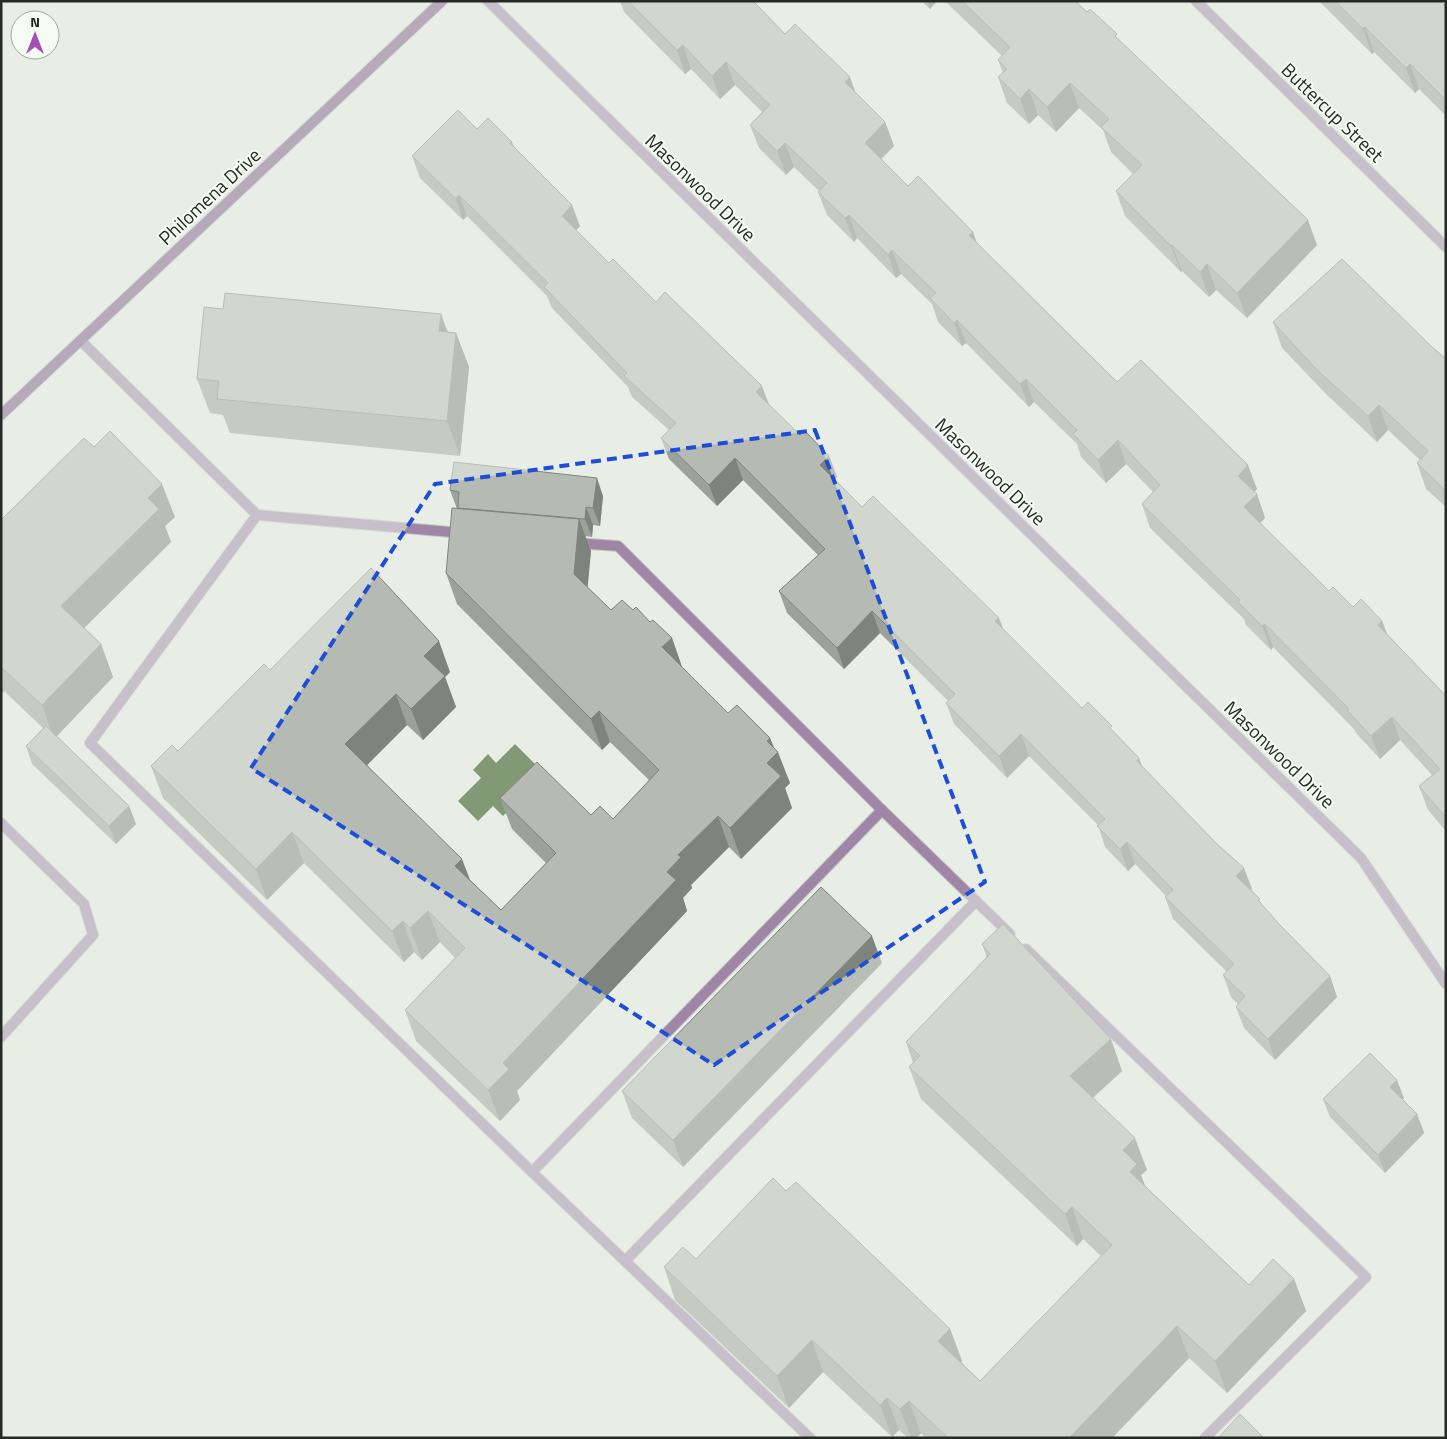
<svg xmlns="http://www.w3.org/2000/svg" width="1447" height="1439" font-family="'Titillium Web',sans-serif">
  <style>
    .water { fill: #819a75 }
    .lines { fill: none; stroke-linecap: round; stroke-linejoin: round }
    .lane-casing { stroke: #c5cbc3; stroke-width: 12 }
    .street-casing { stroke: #c5cbc3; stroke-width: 12 }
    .secondary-casing { stroke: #c5cbc3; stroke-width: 12 }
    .lane { stroke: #a086a6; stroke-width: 10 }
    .street { stroke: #a086a6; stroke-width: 10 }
    .secondary { stroke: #7b5683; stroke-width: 10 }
    .wall { fill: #9ca199 }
    .shaded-wall { fill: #7f837d }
    .building { fill: #b5bbb2; stroke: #7f837d }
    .marked { fill: none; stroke: #1d4ed8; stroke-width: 4; stroke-dasharray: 10 6; stroke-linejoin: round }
    .labels { text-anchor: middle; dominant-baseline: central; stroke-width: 4; stroke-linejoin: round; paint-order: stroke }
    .street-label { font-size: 19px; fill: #272926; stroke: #f5fcf3 }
  </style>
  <rect width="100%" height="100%" fill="#e8eee5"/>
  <!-- water -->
  <path class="water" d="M515,744l20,20 -11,30 -21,22 -10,-10 -15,15 -20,-20 23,-23 -8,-8 15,-16 8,9z"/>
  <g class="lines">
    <defs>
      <g id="lane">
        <path d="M81,341l176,174 205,18"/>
        <path d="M257,515l-167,228 442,429 278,266"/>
        <path d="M576,543l42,3 264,264 128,124"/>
        <path d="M1026,949l340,328 -161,161"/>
        <path d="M625,1261l351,-360"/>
      </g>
      <g id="street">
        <path d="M488,1l873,857 85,126"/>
        <path d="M1196,1l250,246"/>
        <path d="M1,823l83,81 9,31 -92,102"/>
        <path d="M532,1172l350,-362"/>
      </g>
      <path id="secondary" d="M1,415l441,-414"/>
    </defs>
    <!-- lane casing -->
    <use href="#lane" class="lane-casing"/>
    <!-- street casing -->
    <use href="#street" class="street-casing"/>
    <!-- secondary casing -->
    <use href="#secondary" class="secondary-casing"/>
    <!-- lane -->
    <use href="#lane" class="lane"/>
    <!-- street -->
    <use href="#street" class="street"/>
    <!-- secondary -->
    <use href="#secondary" class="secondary"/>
  </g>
  <!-- wall -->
  <g class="wall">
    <path d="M620,1h133l32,33 70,58 30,30 9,24 -13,13 27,27 69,57 140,139 140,107 -3,3 3,2 8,24 -5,5 69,68 24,16 29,14 5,13 59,62v136l-1,-2 -17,-20 -9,-24 13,-11 -32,-35 -20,19 -24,-26 -2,-4 -81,-82 -2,3 -25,-25 -2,-6 -94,-91 -8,-24 11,-12 -27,-28 -20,19 -25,-26 -4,-13 -43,-42 -5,5 -63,-64 -4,3 -24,-24 -6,-18 -31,-30 -5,4 -39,-40 -3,4 -27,-27 -9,-23 1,-1 -25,-24 -8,8 -27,-27 -9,-23 12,-13 -27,-27 -15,14 -29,-30 -6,5 -61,-62z"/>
    <path d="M921,1h16l-7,8z"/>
    <path d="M945,1h130l44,39 198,205 -70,73 -31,-28 -7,7 -27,-26 -1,1 -56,-56 -9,-25 17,-17 -22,-22 -8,-22 -24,-22 -23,24 -18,-17 -9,9 -22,-21 -9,-26 5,-4 -5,-13 4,-4z"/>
    <path d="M1319,1h121l6,6v109l-27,-27 -4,4 -41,-41 -2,2z"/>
    <path d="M477,129l35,13 2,5 66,79 -4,5 33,32 47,39 112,102 32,31 29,21 8,21 -2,2 27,28 141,122 79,79 32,24 25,26 3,9 110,122 -1,1 11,15 17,19 51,52 7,21 -62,63 -31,-32 -8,-21 2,-3 -7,-7 -8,-22 4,-3 -54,-53 -8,-22 1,-1 -31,-32 -7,7 -23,-24 -7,-22 -69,-69 -22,22 -53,-54 -8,-21 2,-2 -68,-68 -36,36 -57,-56 -8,-22 39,-36 -75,-75 -26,26 -48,-47 -8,-21 8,-8 -37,-33 -4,-10 -76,-79 -5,-12 -80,-80 -4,4 -43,-42 -8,-22z"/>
    <path d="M1273,322l158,24 15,13v148l-20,-18 -9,-26 3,-3 -32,-30 -11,12 -51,-48 -44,-46z"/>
    <path d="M447,332l9,1 13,34 -9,89 -230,-23 -7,-18 -13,-2 -13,-34z"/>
    <path d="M94,447l81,70 -10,9 6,16 -87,86 17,16 12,33 -56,59 72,70 7,18 -20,20 -84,-80 -6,-18 17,-18 -39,-37 -3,3v-174z"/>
    <path d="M450,490l153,6 -3,30 -7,-1 -1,12 -7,-1 6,15 -4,36 24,23h22l39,28 10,29 46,46 42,25 20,45 -5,5 7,20 -51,51 -12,-12 -38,38 1,3 -9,10 4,13 -170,180 3,9 -20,21 -84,-80 -11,-31 50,-52 -15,-16 -18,18 -8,-8 -10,10 -100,-99 -37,37 -104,-102 -12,-32 27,-15 92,-81 180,2 -5,5 11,30 -33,33 -16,-15 -40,40 103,115 31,30 45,-47 -34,-34 -12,-31 113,21 36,-39 -39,-38 -8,8 -145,-146 -11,-31 11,-64z"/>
    <path d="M982,944l140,127 -29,27 54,72 -6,5 4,11 104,99 45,-6 12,32 -79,82 -38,-35 -77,80h-186l-5,-5 -5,5h-8l-9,-8 -7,7 -69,-65 -34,36 -114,-108 -11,-33 32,-8 90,-68 164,138 12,32 -1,1 19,19 121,-125 -18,-17 -6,7 -156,-147 -12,-32 4,-4 -7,-21 81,-84z"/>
    <path d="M882,963l-199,204 -51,-49 -10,-27z"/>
    <path d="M1404,1098l-2,1 15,15 7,19 -39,40 -55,-56 -7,-18z"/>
  </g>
  <!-- shaded-wall -->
  <g class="shaded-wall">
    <path d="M927,1h10l-7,8z"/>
    <path d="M1365,27l9,25 -2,2 -9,-25z"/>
    <path d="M683,45l8,24 -6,5 -8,-24z"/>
    <path d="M726,62l9,23 -15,14 -8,-23z"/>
    <path d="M1410,64l9,25 -4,4 -9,-25z"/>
    <path d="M850,77l8,23 -13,-18z"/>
    <path d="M1070,83l9,25 -23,24 -9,-25z"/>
    <path d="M1029,89l9,26 -9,9 -9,-25z"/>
    <path d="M885,122l9,24 -21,21 -8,-24z"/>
    <path d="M785,143l9,24 -8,8 -9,-24z"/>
    <path d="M459,195l8,21 -4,4 -7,-21z"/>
    <path d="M572,205l8,21 -11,11 -7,-21z"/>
    <path d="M849,215l8,23 -3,4 -9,-24z"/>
    <path d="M1308,220l9,25 -70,73 -10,-25z"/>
    <path d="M973,232l8,23 -12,-20z"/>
    <path d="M1172,245l10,26 -1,1 -10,-26z"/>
    <path d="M892,250l9,24 -5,4 -8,-23z"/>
    <path d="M1207,264l9,26 -7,7 -9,-25z"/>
    <path d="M441,314l13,35 -15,-18z"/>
    <path d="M957,320l9,23 -4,3 -8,-23z"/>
    <path d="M456,333l13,34 -9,89 -13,-35z"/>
    <path d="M1026,379l8,23 -5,5 -9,-23z"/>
    <path d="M762,386l8,21 -14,-15z"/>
    <path d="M1379,405l9,25 -11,12 -9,-26z"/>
    <path d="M1118,440l8,24 -20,19 -8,-23z"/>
    <path d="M829,456l8,21 -9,9 -8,-21z"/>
    <path d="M735,458l8,22 -26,26 -8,-21z"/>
    <path d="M1248,465l9,24 -10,10 -9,-23z"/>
    <path d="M597,478l6,18 -3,30 -7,-18z"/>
    <path d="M162,484l13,33 -10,9 6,16 -98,97 -12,-33 87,-108z"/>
    <path d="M1257,494l8,24 -12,12 -9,-23z"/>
    <path d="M586,507l7,18 -1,12 -7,-18z"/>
    <path d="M579,519l12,32 -5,54 -12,-31z"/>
    <path d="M872,611l8,22 -36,36 -7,-21z"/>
    <path d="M999,618l8,21 -12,-18z"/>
    <path d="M1382,621l9,24 -13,-20z"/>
    <path d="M1265,624l8,23 -2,3 -9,-24z"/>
    <path d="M672,638l11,32 -21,-23z"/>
    <path d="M439,641l11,31 -5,5 11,30 -33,33 -12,-31 13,-53z"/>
    <path d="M101,644l12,33 -59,62 -12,-34z"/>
    <path d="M1,683l3,8 -3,3z"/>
    <path d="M396,694l11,31 -50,50 -12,-31z"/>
    <path d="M599,711l11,31 -8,8 -11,-31z"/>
    <path d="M1392,717l8,23 -20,19 -9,-23z"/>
    <path d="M1021,734l8,22 -22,22 -8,-22z"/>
    <path d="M770,738l6,16 2,-2 12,31 -5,5 7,20 -51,51 -11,-31 37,-65v-22z"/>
    <path d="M1139,758l8,22 -10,-19z"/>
    <path d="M129,806l7,18 -20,20 -7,-18z"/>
    <path d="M718,816l11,31 -38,38 1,3 -9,10 4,13 -170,180 3,9 -20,21 -12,-31 15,-27 164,-191 11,-17z"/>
    <path d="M292,832l12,31 -37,37 -11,-31z"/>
    <path d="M1127,842l8,22 -7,7 -8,-22z"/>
    <path d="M462,859l12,31 -19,-24z"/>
    <path d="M1244,868l8,21 -8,8 -8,-21z"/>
    <path d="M428,911l12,31 -18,18 -12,-32z"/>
    <path d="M403,921l11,31 -10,10 -12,-31z"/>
    <path d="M872,936l10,27 -199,204 -10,-27z"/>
    <path d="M1330,976l7,21 -62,63 -7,-21z"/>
    <path d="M1111,1039l11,32 -41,37 -11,-32z"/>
    <path d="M1397,1080l7,18 -7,7 -7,-18z"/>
    <path d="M1417,1114l7,19 -39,40 -7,-18z"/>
    <path d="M1135,1138l12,32 -6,5 8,21 -7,8 -19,-54z"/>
    <path d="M1072,1207l11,32 -6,7 -12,-32z"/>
    <path d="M1294,1279l12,32 -79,82 -12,-32z"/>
    <path d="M1177,1326l12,32 -77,80h-43z"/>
    <path d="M950,1329l12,32 -12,12 -12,-32z"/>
    <path d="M812,1340l11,32 -34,36 -12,-32z"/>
    <path d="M887,1398l12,32 -7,7 -12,-32z"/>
    <path d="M909,1401l12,32 -5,5h-5l-11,-29z"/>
  </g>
  <!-- building -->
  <g class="building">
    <path d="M628,1h125l32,33 10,-10 55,53 -5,5 40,40 -20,21 43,43 10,-10 55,56 -4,3 148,147 24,-22 107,105 -10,11 19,18 -13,13 85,84 4,-4 20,20 8,-8 21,22 -4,4 68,71v121l-27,-31 21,-17 -48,-52 -21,19 -24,-26 2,-1 -84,-85 -3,2 -24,-24 2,-2 -98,-96 18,-19 -42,-45 -20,20 -25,-26 4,-4 -51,-51 -6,5 -63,-64 -3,3 -24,-25 6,-5 -44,-43 -4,5 -39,-40 -4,3 -27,-26 9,-9 -42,-40 -8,8 -27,-26 20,-20 -44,-43 -14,14 -29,-31 -6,5z"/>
    <path d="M962,1h113l12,11 3,-3 27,25 -2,2 193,184 -71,73 -30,-29 -7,8 -28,-27 -1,1 -55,-55 26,-26 -41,-38 8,-8 -39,-36 -23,24 -18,-18 -9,10 -22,-22 9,-8 -9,-9 12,-13z"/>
    <path d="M1335,1h105l6,6v93l-36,-36 -4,4 -41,-41 -2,2z"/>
    <path d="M458,110l19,19 11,-11 24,24 -2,1 62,62 -10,11 47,47 4,-4 43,43 9,-10 97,94 -6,6 44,43 5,-4 24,25 -9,9 42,42 11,-11 126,122 -4,3 87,87 6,-6 24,24 -2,2 29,30 -2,3 80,83 27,24 -8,8 24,23 -2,1 21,24 51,52 -62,63 -32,-32 9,-11 -22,-21 11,-11 -69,-67 8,-7 -46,-48 -7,7 -23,-23 8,-7 -84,-85 -22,22 -53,-53 9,-9 -83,-83 -35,37 -58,-57 46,-42 -90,-91 -26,27 -48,-47 15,-15 -52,-47 3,-3 -83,-86 4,-4 -89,-88 -3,4 -44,-43z"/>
    <path d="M1342,259l89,87 15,13v132l-29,-28 11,-12 -49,-46 -11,11 -52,-47 -43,-47z"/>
    <path d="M225,293l216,21 -2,17 17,2 -9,88 -230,-22 2,-18 -22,-2 7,-72 19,2z"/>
    <path d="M110,431l52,53 -14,14 11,11 -98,97 40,38 -59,61 -41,-38v-147l83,-82 10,9z"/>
    <path d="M454,462l143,16 -4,30 -7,-1 -1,12 -127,-11 1,-16 -9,-2z"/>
    <path d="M452,508l127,11 -5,55 37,36 11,-10 11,10 3,-3 14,15 3,-2 19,18 -10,9 66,66 9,-8 33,33 -3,3 11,11 -11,11 14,13 -51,52 -12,-12 -40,39 3,2 -14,15 9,8 -173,183 6,6 -21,21 -83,-80 60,-62 -37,-37 -18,17 -7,-7 -11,10 -100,-99 -36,37 -105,-103 21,-21 6,6 86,-87 6,6 101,-102 68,73 -15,15 21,20 -34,33 -15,-15 -51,50 117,115 -7,7 46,44 55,-57 -56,-55 37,-36 54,53 9,-9 13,13 46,-49 -60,-59 -8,8 -145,-146z"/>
    <path d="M46,726l83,80 -20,20 -83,-80z"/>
    <path d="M821,887l51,49 -199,204 -51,-49z"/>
    <path d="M1003,924l108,115 -41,37 65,62 -12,12 14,14 -7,8 119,113 24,-26 21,20 -79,82 -38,-35 -108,112h-121l-39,-37 -9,8 -13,-11 -7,7 -68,-65 -35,36 -113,-109 19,-20 13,12 77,-81 13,13 10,-9 154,147 -12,12 42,40 132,-136 -40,-38 -7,7 -156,-147 11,-11 -14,-14 84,-88 -8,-10z"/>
    <path d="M1370,1053l27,27 -7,7 27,27 -39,41 -55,-56z"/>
    <path d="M1240,1414l24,24h-46z"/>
  </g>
  <!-- marked area -->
  <path d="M0 0H1447V1439H0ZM815,430l170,452 -271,183 -463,-297 184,-284z" fill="#e8eee5" fill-opacity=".55" fill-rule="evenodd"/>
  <path class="marked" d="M815,430l170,452 -271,183 -463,-297 184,-284z"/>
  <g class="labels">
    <!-- street labels -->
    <g class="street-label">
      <text transform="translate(1333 112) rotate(44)">Buttercup Street</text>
      <text transform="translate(701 187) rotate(44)">Masonwood Drive</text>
      <text transform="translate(209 196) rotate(-43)">Philomena Drive</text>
      <text transform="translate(991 471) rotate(44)">Masonwood Drive</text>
      <text transform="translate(1280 754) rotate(44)">Masonwood Drive</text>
    </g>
  </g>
  <!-- border -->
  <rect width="1447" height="1439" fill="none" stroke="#272926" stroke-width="5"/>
  <!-- north arrow -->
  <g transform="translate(35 35)"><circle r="24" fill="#f5fcf3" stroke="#a3a8a1"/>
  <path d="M0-4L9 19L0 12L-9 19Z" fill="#a64db9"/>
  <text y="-8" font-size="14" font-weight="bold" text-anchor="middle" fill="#272926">N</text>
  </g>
</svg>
